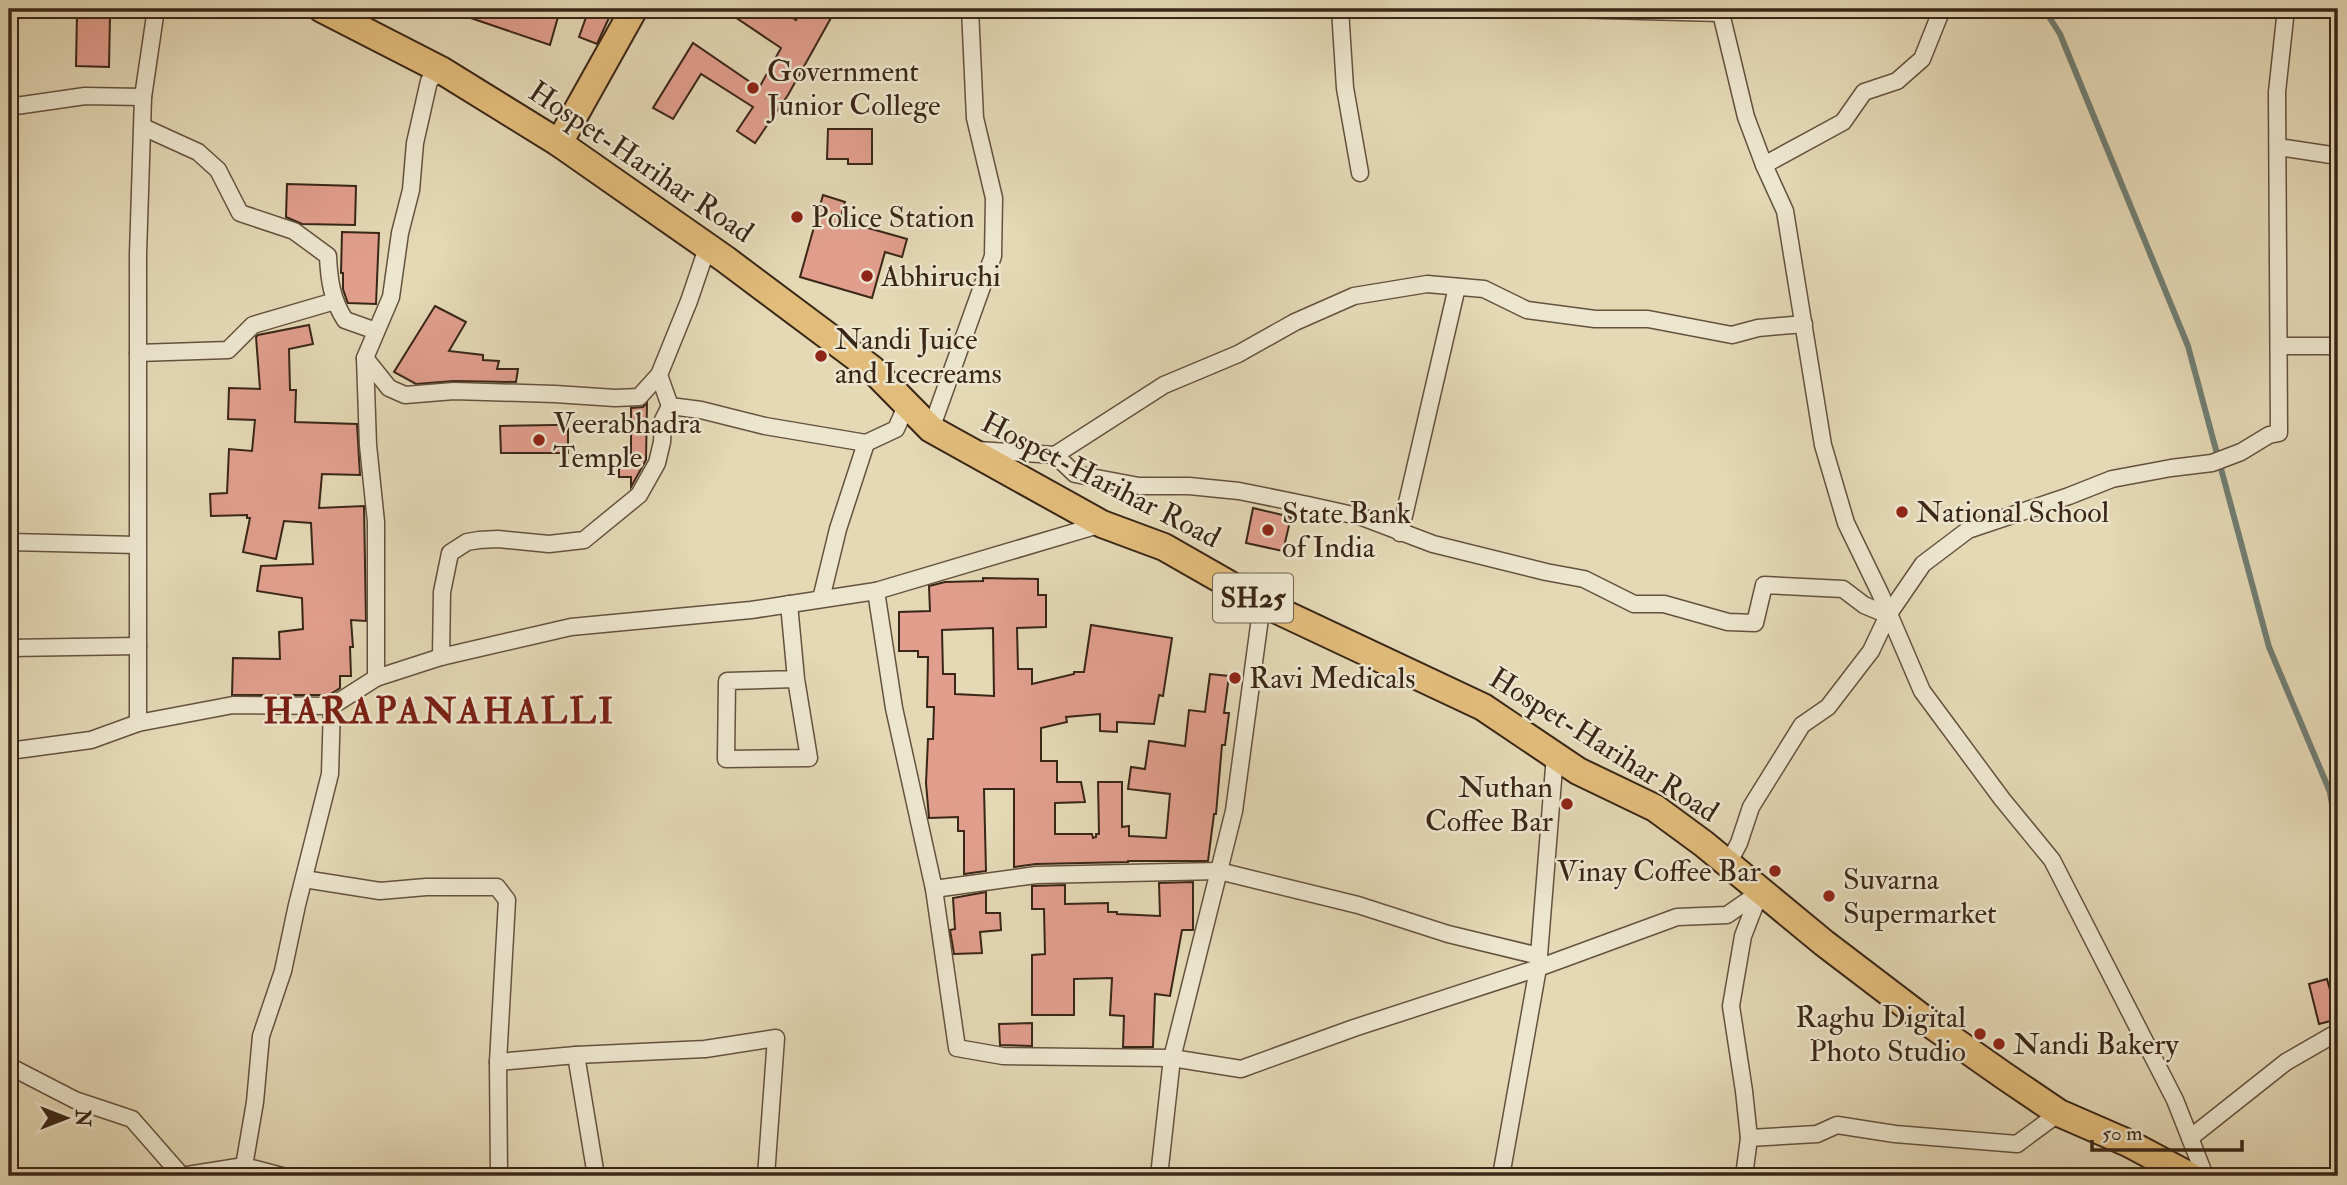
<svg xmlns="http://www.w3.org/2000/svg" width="2347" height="1185" font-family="'IM FELL Double Pica',serif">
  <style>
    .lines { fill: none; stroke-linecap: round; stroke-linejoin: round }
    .stream { stroke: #717e73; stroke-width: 6 }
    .building { fill: #e19e8d; stroke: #3a2617; stroke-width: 2; fill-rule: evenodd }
    .minor-casing { stroke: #64523e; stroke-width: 19 }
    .primary-casing { stroke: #3a2617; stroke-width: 30 }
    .minor { stroke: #ede6cf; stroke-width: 16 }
    .primary { stroke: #e2bc7a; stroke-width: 26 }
    .poi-dot { fill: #8f2418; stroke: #ede6cf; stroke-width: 2.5 }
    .labels { text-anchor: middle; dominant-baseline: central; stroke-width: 5; stroke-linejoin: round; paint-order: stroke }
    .shield { fill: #ede6cf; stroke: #70604e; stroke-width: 2 }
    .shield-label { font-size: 28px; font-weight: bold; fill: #3a2617 }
    .poi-label { font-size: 30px; fill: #3a2617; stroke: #ede6cf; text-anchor: start }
    .street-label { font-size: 30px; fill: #3a2617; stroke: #ede6cf }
    .district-label { font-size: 37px; font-weight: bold; letter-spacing: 2px; fill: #7a1f14; stroke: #ede6cf }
  </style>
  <rect width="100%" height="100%" fill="#e4d8b5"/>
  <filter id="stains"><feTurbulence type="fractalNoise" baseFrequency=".00286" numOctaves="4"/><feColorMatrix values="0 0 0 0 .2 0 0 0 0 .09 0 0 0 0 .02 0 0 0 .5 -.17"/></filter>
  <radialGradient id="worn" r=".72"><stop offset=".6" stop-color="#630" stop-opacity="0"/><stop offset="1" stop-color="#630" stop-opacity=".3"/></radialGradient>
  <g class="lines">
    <!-- stream -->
    <path class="stream" d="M2044,9l16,25 128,312 81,301 61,145 8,50"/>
  </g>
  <!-- building -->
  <g class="building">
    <path d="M456,9h81l21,8 -8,28 -94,-32z"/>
    <path d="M589,9h24l-16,35 -18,-7z"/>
    <path d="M723,9h55l18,11 6,-11h34l-48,86 -33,48 -18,-12 16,-24 -52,-33 -28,45 -20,-11 40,-65 66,45 22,-40z"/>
    <path d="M77,14l33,1 -1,52 -33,-1z"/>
    <path d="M828,129h44v35h-24v-5h-21z"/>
    <path d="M287,184l69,2 -1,39 -53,-1 -16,-7z"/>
    <path d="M823,195l22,7 -5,18 67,19 -5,18 -17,-5 -13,46 -72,-21z"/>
    <path d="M342,232l37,1 -3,71 -28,-1 -1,-2 -4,-12v-16h-2z"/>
    <path d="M435,306l31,16 -17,29 34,4v5l16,1 -2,8h21l-2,13 -62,-1 -38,3 -22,-12z"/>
    <path d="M309,325l4,19 -24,5 1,41h6l-1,32 62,2 3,51 -38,-1 -3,34 45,-2 2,115 -15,-1 2,27h-3l1,29h-11v12l-11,7h-97l1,-37 47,1 -1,-27 24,-3 -1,-31 -45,-7 4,-25 52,-2 -2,-41 -27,-2 -8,38 -33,-7 7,-34h-3v-3l-36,1 -1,-22 17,-1 2,-44 23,2 3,-31 -27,-1 1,-31 31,1 -4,-52 2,-2z"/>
    <path d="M647,403l-1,57 -15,27v-10h-12v-18h12v-51l12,-1z"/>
    <path d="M554,425h14v28h-67l-1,-27z"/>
    <path d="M1253,508l38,9 -8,34 -37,-8z"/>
    <path d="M983,578l55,1v16h8v32l-29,1 1,41h14v15l42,-10v-2h10l7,-47 81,13 -9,58 -4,-1 -5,29 -37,-2v10l-17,-1v-17l-34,3 1,5 -26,6v33h16v21h24l4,20 -30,1v31h37l1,4 3,-1v-3h3l-1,-52h24v45l7,-1v10l37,2 4,-44 -42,-5 3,-22 14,2 4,-28 36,5 4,-36 16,2 5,-38 19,2 -5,37h5l-4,32h-3l-6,69h-2l-6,47h-80v1l-92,2 -22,3v-78h-30l2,82 -22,3v-43h-6v-14l-29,1 -3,-35 2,-44h5l1,-32h-7l1,-50h-10v-6h-19v-39l31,-1 -1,-25 16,-4 38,-1zM993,628l1,68 -39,-2v-20h-12l-1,-44z"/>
    <path d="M1193,882v48h-11l-12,66 -15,-2 -2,53h-30l1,-31 -14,-1 2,-37 -38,1v36h-42v-60l13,-1 -1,-45h-12v-23l33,-1v19l43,-1v9h9v2l43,2 -1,-33z"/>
    <path d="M986,892v21h14l1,17 -21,2 2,21 -28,1 -4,-24 5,-1 -2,-31z"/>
    <path d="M2327,979l11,40 -19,5 -10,-40z"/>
    <path d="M1032,1023v23l-32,-1 -1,-21z"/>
  </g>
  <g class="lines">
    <defs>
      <g id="minor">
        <path d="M1340,9l5,79 15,85"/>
        <path d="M1566,9l154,4"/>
        <path d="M1720,9l26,108 18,48 21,46 38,234 23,78 34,70 42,98 80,108 50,61 123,240 30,76"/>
        <path d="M441,70l-12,11 -14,62 -4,47 -11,43 -9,64 -26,61 24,30 16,7 49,-4 101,3 60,4 24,-1 20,-22"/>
        <path d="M9,107l76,-11 58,1"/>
        <path d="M143,127l55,25 20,18 22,43 54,18 34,25c1,24 4,44 17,64l31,11"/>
        <path d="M2278,147l60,9"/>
        <path d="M1764,165l79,-43 21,-30 33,-11 25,-22 20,-50"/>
        <path d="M706,245l-1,9 -16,47 -30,74 11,31 31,4 64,16 101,17 30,-14 11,-25"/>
        <path d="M2280,346h58"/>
        <path d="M138,353l90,-3 25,-25 82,-24"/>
        <path d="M365,358l3,87 8,77v156"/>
        <path d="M931,429l62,-173 1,-58 -19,-80 -5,-109"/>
        <path d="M977,450l78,5 109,-70 74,-31 57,-32 59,-26 73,-12 57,5 43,21 68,9h53l84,16 26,-7 46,-4"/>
        <path d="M1055,455l20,19 64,12h50l50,5 69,14 54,12 71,27 113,28 38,7 50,25h30l64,18 27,1 9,-38 79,4 21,16 24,10 35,-51 45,-34 101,-34 43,-17 59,-11 41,-5 29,-11 28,-17 10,-2 -2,-341 9,-83"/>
        <path d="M1400,533l57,-246"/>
        <path d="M9,542l128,3"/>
        <path d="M876,591l18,117 40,181 23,159 46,8 169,2 69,11 113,-41 184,-60 139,-51 50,-2 33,-23 -17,44 -12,70 13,85 5,47 -5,38"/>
        <path d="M821,599l17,-70 28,-86"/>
        <path d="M789,604l7,75 13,79 -83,1 1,-78 69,-2"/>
        <path d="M9,648l129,-2"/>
        <path d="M441,657l1,-65 8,-39 17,-11 12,-2 19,-1 51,5 35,-4 55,-45 18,-32 5,-21 1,-22 7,-14"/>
        <path d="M138,723v-469l5,-157 13,-88"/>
        <path d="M9,751l82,-11 47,-17 95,-18 99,1 44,-28 65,-21 130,-30 180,-17 125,-19 226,-67"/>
        <path d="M1728,864l11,-21 12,-36 51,-82 26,-18 43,-56 17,-36"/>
        <path d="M304,879l76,12 46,-4h71l10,13 -9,162 1,114"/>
        <path d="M934,889l102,-14 183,-4 139,34 90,29 91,22"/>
        <path d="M576,1055l129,-6 71,-11 -10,138"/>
        <path d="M498,1062l78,-7 20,121"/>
        <path d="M9,1066l66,34 57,19 49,56"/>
        <path d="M1749,1138l68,-4 20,-9 58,9 122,10 42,-31"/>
        <path d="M2190,1138l96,-76 52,-30"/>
        <path d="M244,1166l11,-64 6,-66 22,-65 14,-66 33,-131 2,-68"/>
        <path d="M181,1176l63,-10 38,10"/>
        <path d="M1159,1176l13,-118 62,-247 28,-208"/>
        <path d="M1501,1176l37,-208 17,-213"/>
      </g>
      <g id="primary">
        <path d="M322,9l119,61 118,73 166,116 147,110 59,60 171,95 62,23 98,56 221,104 95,64 77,37 49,36 120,99 105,80 74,52 56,38 69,30 62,33"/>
        <path d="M559,143l75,-134"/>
      </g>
    </defs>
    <!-- minor casing -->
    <use href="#minor" class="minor-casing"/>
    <!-- primary casing -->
    <use href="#primary" class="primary-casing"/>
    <!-- minor -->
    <use href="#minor" class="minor"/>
    <!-- primary -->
    <use href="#primary" class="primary"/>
  </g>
  <!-- markers -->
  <g class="poi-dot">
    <circle cx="753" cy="88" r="7"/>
    <circle cx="797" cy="217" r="7"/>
    <circle cx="867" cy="276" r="7"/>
    <circle cx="821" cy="356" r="7"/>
    <circle cx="539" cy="440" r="7"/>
    <circle cx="1902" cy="512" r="7"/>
    <circle cx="1268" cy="530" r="7"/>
    <circle cx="1235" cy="678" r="7"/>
    <circle cx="1567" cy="804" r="7"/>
    <circle cx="1775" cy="871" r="7"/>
    <circle cx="1829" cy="896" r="7"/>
    <circle cx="1980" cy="1034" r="7"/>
    <circle cx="1999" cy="1044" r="7"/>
  </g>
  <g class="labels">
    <!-- shield labels -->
    <rect class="shield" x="1213" y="573.5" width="80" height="49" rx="5"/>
    <g class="shield-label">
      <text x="1253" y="598">SH25</text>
    </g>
    <!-- poi labels -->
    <g class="poi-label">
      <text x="767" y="71">Government<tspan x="767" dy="34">Junior College</tspan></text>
      <text x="811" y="217">Police Station</text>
      <text x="881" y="276">Abhiruchi</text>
      <text x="835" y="339">Nandi Juice<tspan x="835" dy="34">and Icecreams</tspan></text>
      <text x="553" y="423">Veerabhadra<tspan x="553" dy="34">Temple</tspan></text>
      <text x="1916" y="512">National School</text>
      <text x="1282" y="513">State Bank<tspan x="1282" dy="34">of India</tspan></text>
      <text x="1249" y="678">Ravi Medicals</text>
      <text x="1553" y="787" text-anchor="end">Nuthan<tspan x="1553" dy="34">Coffee Bar</tspan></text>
      <text x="1761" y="871" text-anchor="end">Vinay Coffee Bar</text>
      <text x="1843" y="879">Suvarna<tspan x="1843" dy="34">Supermarket</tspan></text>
      <text x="1966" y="1017" text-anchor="end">Raghu Digital<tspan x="1966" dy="34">Photo Studio</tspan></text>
      <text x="2013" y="1044">Nandi Bakery</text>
    </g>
    <!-- street labels -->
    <g class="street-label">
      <text transform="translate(641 162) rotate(34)">Hospet-Harihar Road</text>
      <text transform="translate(1101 480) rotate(27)">Hospet-Harihar Road</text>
      <text transform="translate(1604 745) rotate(32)">Hospet-Harihar Road</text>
    </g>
    <!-- district labels -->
    <g class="district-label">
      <text x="439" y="711">HARAPANAHALLI</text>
    </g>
  </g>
  <!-- margin -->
  <rect width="2347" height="1185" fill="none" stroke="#e4d8b5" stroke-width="35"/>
  <rect x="10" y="10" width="2326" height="1164" fill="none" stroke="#3a2617" stroke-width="3.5"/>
  <rect x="18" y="18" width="2312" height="1150" fill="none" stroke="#3a2617" stroke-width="2"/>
  <!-- north arrow -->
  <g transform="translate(66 1118) rotate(90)" stroke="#ede6cf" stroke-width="5" paint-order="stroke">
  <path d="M0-5L12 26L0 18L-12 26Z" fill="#3a2617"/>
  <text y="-10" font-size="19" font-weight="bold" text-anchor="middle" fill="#3a2617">N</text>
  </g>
  <!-- scale -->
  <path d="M2092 1140v10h150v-10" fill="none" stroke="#3a2617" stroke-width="3.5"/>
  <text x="2102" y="1140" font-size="21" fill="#3a2617" stroke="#ede6cf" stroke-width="5" paint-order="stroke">50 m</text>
  <rect width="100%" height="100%" filter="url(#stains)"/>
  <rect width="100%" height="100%" fill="url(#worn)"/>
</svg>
